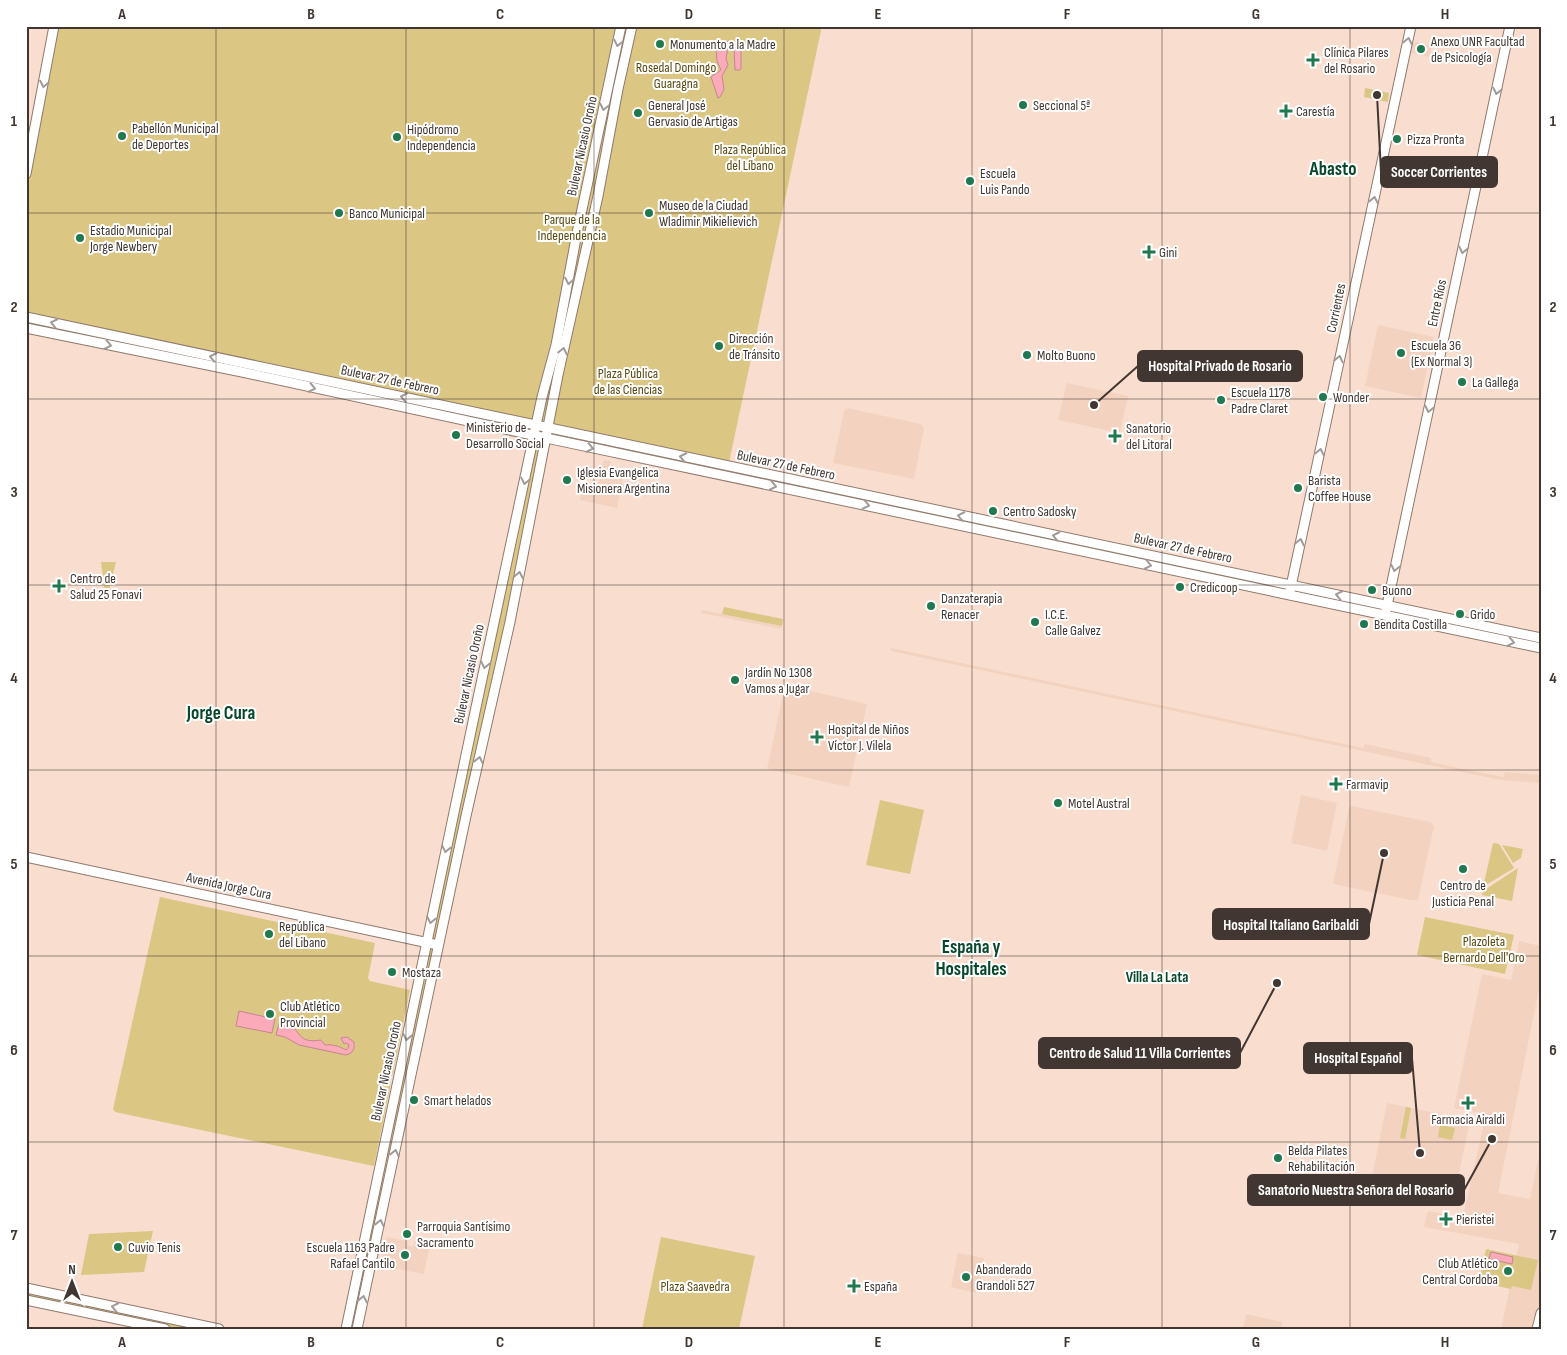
<svg xmlns="http://www.w3.org/2000/svg" width="1567" height="1355" font-family="'Sofia Sans Condensed',sans-serif">
  <style>
    .built { fill: #f3d2c0 }
    .green { fill: #dbc683 }
    .water { fill: #fbaaba; stroke: #c38791 }
    .lines { fill: none; stroke-linecap: round; stroke-linejoin: round }
    .secondary-casing { stroke: #90796c; stroke-width: 11 }
    .primary-casing { stroke: #90796c; stroke-width: 11 }
    .secondary { stroke: #fff; stroke-width: 9 }
    .primary { stroke: #fff; stroke-width: 9 }
    .oneway { stroke: #a09a98 }
    .grid { fill: none; stroke: #413631; stroke-width: 1; stroke-opacity: 0.55 }
    .poi-dot { fill: #20794e; stroke: #fff; stroke-width: 2 }
    .labels { text-anchor: middle; dominant-baseline: central; stroke-width: 4; stroke-linejoin: round; paint-order: stroke }
    .poi-label { font-size: 14px; fill: #413631; stroke: #fff; text-anchor: start }
    .park-label { font-size: 14px; fill: #59490f; stroke: #fff }
    .street-label { font-size: 14px; fill: #413631; stroke: #fff }
    .neighbourhood-label { font-size: 15px; font-weight: bold; fill: #07482a; stroke: #fff }
    .district-label { font-size: 19px; font-weight: bold; fill: #07482a; stroke: #fff }
    .leader { fill: none; stroke: #413631; stroke-width: 2 }
    .callout-dot { fill: #413631; stroke: #fff; stroke-width: 2 }
    .callout { fill: #413631; stroke: #413631; stroke-width: 2 }
    .callout-label { font-size: 15px; text-anchor: middle; font-weight: bold; fill: #fff }
    .neatline { fill: none; stroke: #413631; stroke-width: 2 }
    .grid-label { font-size: 16px; text-anchor: middle; font-weight: bold; fill: #413631 }
  </style>
  <rect width="100%" height="100%" fill="#f9ded0"/>
  <!-- built -->
  <g class="built">
    <path d="M1416,42l16,3 -3,12 -18,-4 2,-9z"/>
    <path d="M1378,325l56,12 -13,61 -56,-12z"/>
    <path d="M1067,383l61,13 -8,37 -62,-13z"/>
    <path d="M847,408l74,16 3,4 -10,51 -81,-16 11,-52z"/>
    <path d="M604,460l7,1 -4,17h16l-6,30 -37,-8 1,-6h2l1,-4 13,-1z"/>
    <path d="M702,610l80,16 -1,3 -80,-16z"/>
    <path d="M891,648l472,100 2,-4 66,14v4l32,7 41,8 1,-5 36,3v8l-41,-3 -38,-8 -571,-121z"/>
    <path d="M785,685l82,19 -18,83 -82,-18z"/>
    <path d="M1301,795l36,8 -10,48 -36,-8z"/>
    <path d="M1352,806l78,16 4,4 -16,74h-7l-78,-16 16,-76z"/>
    <path d="M1519,941l22,5v33l-43,214 32,6 11,-53v183h-40l18,-85 -95,-17 4,-16 35,6 23,-103 -32,-6 28,-134 29,6z"/>
    <path d="M1387,1103l83,17 -17,83 -83,-17z"/>
    <path d="M386,1237l22,4 -1,4 6,2 2,-6 15,3 -6,30 -43,-8z"/>
    <path d="M958,1253l26,5 -8,35 -25,-6z"/>
    <path d="M1246,1314l36,8 -1,7h-38z"/>
  </g>
  <!-- green -->
  <g class="green">
    <path d="M54,26h768l-94,441 -702,-150v-143z"/>
    <path d="M1365,88l24,5 -1,9 -24,-5z"/>
    <path d="M535,436l11,2 -189,891h-11z"/>
    <path d="M101,562h15l-8,32 -3,-1z"/>
    <path d="M724,607l59,12 -1,7 -60,-12z"/>
    <path d="M880,800l44,10 -14,64 -44,-9z"/>
    <path d="M1493,843l6,1 15,24 -28,17 -2,-2z"/>
    <path d="M1502,845l21,4 -2,9 -8,5z"/>
    <path d="M1518,868l-6,33 -30,-6 1,-4z"/>
    <path d="M160,897l215,46 -7,35 2,3 40,9 -17,84 -2,2 -1,12 -16,78 -259,-54 -2,-3z"/>
    <path d="M1425,917l89,18 -9,39 -88,-19z"/>
    <path d="M1406,1107l5,1 -6,31 -5,-1z"/>
    <path d="M1440,1125l15,3 -3,12 -14,-3z"/>
    <path d="M153,1231l-9,41 -63,3 8,-41z"/>
    <path d="M661,1237l94,19 -16,73h-97z"/>
    <path d="M1486,1249l52,11 -7,30 -19,-4 -1,3 -32,-7z"/>
    <path d="M26,1288l193,41h-54l-139,-29z"/>
  </g>
  <!-- water -->
  <g class="water">
    <path d="M731,41l10,10v17l-1,2h-5l-1,-23 -2,-1 -4,1 -2,12 2,6 -6,11 2,13 -4,8 -2,1 -7,-21 10,-7 -4,-9 -1,-11 9,-8z"/>
    <path d="M239,1011l36,8 -3,14 -36,-7z"/>
    <path d="M280,1020c22,4 13,25 41,20l4,5c7,-1 14,1 21,5l2,-2 1,-3 -3,-2 -2,1 -3,-6 6,-1 7,5c1,7 -1,11 -8,13l-47,-10 -14,-8 -9,-2z"/>
    <path d="M1491,1252l22,5 -1,7 -23,-5z"/>
  </g>
  <g class="lines">
    <defs>
      <g id="secondary">
        <path d="M26,174l28,-148"/>
        <path d="M1290,591l121,-565"/>
        <path d="M1385,615l125,-589"/>
        <path d="M26,857l412,88"/>
        <path d="M26,1288l193,41"/>
        <path d="M26,1300l139,29"/>
        <path d="M1537,1329l4,-16"/>
      </g>
      <g id="primary">
        <path d="M26,317l1515,321"/>
        <path d="M26,328l216,44 304,66 995,210"/>
        <path d="M346,1329l129,-617 67,-315 14,-52 21,-112 44,-207"/>
        <path d="M357,1329l109,-513 44,-194 48,-247 40,-179 20,-107 14,-63"/>
      </g>
    </defs>
    <!-- secondary casing -->
    <use href="#secondary" class="secondary-casing"/>
    <!-- primary casing -->
    <use href="#primary" class="primary-casing"/>
    <!-- secondary -->
    <use href="#secondary" class="secondary"/>
    <!-- primary -->
    <use href="#primary" class="primary"/>
  </g>
  <!-- one-way arrows -->
  <defs><path id="oneway-chevron" d="M-2-3.5L2.5 0L-2 3.5" fill="none" stroke-width="1.6" stroke-linecap="round" stroke-linejoin="round" transform="scale(1.25)"/></defs>
  <g class="oneway">
    <use href="#oneway-chevron" transform="translate(1408 41) rotate(-78)"/>
    <use href="#oneway-chevron" transform="translate(618 43) rotate(102)"/>
    <use href="#oneway-chevron" transform="translate(44 84) rotate(101)"/>
    <use href="#oneway-chevron" transform="translate(1497 91) rotate(102)"/>
    <use href="#oneway-chevron" transform="translate(604 107) rotate(102)"/>
    <use href="#oneway-chevron" transform="translate(1374 200) rotate(-78)"/>
    <use href="#oneway-chevron" transform="translate(1463 250) rotate(102)"/>
    <use href="#oneway-chevron" transform="translate(569 281) rotate(101)"/>
    <use href="#oneway-chevron" transform="translate(54 323) rotate(-168)"/>
    <use href="#oneway-chevron" transform="translate(108 345) rotate(12)"/>
    <use href="#oneway-chevron" transform="translate(563 351) rotate(-77)"/>
    <use href="#oneway-chevron" transform="translate(213 357) rotate(-168)"/>
    <use href="#oneway-chevron" transform="translate(1339 359) rotate(-78)"/>
    <use href="#oneway-chevron" transform="translate(312 388) rotate(12)"/>
    <use href="#oneway-chevron" transform="translate(404 397) rotate(-168)"/>
    <use href="#oneway-chevron" transform="translate(1429 409) rotate(102)"/>
    <use href="#oneway-chevron" transform="translate(590 448) rotate(12)"/>
    <use href="#oneway-chevron" transform="translate(1320 452) rotate(-78)"/>
    <use href="#oneway-chevron" transform="translate(683 457) rotate(-168)"/>
    <use href="#oneway-chevron" transform="translate(525 481) rotate(102)"/>
    <use href="#oneway-chevron" transform="translate(773 486) rotate(12)"/>
    <use href="#oneway-chevron" transform="translate(866 505) rotate(12)"/>
    <use href="#oneway-chevron" transform="translate(961 516) rotate(-168)"/>
    <use href="#oneway-chevron" transform="translate(1056 536) rotate(-168)"/>
    <use href="#oneway-chevron" transform="translate(1300 542) rotate(-77)"/>
    <use href="#oneway-chevron" transform="translate(1148 565) rotate(12)"/>
    <use href="#oneway-chevron" transform="translate(1395 568) rotate(102)"/>
    <use href="#oneway-chevron" transform="translate(519 575) rotate(-79)"/>
    <use href="#oneway-chevron" transform="translate(1339 595) rotate(-168)"/>
    <use href="#oneway-chevron" transform="translate(1511 642) rotate(12)"/>
    <use href="#oneway-chevron" transform="translate(485 665) rotate(102)"/>
    <use href="#oneway-chevron" transform="translate(479 760) rotate(-77)"/>
    <use href="#oneway-chevron" transform="translate(446 849) rotate(102)"/>
    <use href="#oneway-chevron" transform="translate(431 920) rotate(102)"/>
    <use href="#oneway-chevron" transform="translate(407 1037) rotate(102)"/>
    <use href="#oneway-chevron" transform="translate(395 1153) rotate(-78)"/>
    <use href="#oneway-chevron" transform="translate(380 1223) rotate(-77)"/>
    <use href="#oneway-chevron" transform="translate(363 1299) rotate(-78)"/>
    <use href="#oneway-chevron" transform="translate(115 1307) rotate(-168)"/>
  </g>
  <!-- grid -->
  <path class="grid" d="M216,26v1303M406,26v1303M594,26v1303M784,26v1303M972,26v1303M1162,26v1303M1350,26v1303M26,213h1515M26,399h1515M26,585h1515M26,770h1515M26,956h1515M26,1142h1515"/>
  <!-- markers -->
  <g class="poi-dot">
    <circle cx="660" cy="44" r="5"/>
    <circle cx="1421" cy="49" r="5"/>
    <path d="M1310.5 52.5h5v5h5v5h-5v5h-5v-5h-5v-5h5z"/>
    <circle cx="1023" cy="105" r="5"/>
    <path d="M1283.5 103.5h5v5h5v5h-5v5h-5v-5h-5v-5h5z"/>
    <circle cx="638" cy="113" r="5"/>
    <circle cx="122" cy="136" r="5"/>
    <circle cx="397" cy="137" r="5"/>
    <circle cx="1397" cy="139" r="5"/>
    <circle cx="970" cy="181" r="5"/>
    <circle cx="339" cy="213" r="5"/>
    <circle cx="649" cy="213" r="5"/>
    <circle cx="80" cy="238" r="5"/>
    <path d="M1146.5 244.5h5v5h5v5h-5v5h-5v-5h-5v-5h5z"/>
    <circle cx="719" cy="346" r="5"/>
    <circle cx="1401" cy="353" r="5"/>
    <circle cx="1027" cy="355" r="5"/>
    <circle cx="1462" cy="382" r="5"/>
    <circle cx="1323" cy="397" r="5"/>
    <circle cx="1221" cy="400" r="5"/>
    <circle cx="456" cy="435" r="5"/>
    <path d="M1112.5 428.5h5v5h5v5h-5v5h-5v-5h-5v-5h5z"/>
    <circle cx="567" cy="480" r="5"/>
    <circle cx="1298" cy="488" r="5"/>
    <circle cx="993" cy="511" r="5"/>
    <path d="M56.5 578.5h5v5h5v5h-5v5h-5v-5h-5v-5h5z"/>
    <circle cx="1180" cy="587" r="5"/>
    <circle cx="1372" cy="590" r="5"/>
    <circle cx="931" cy="606" r="5"/>
    <circle cx="1460" cy="614" r="5"/>
    <circle cx="1035" cy="622" r="5"/>
    <circle cx="1364" cy="624" r="5"/>
    <circle cx="735" cy="680" r="5"/>
    <path d="M814.5 729.5h5v5h5v5h-5v5h-5v-5h-5v-5h5z"/>
    <path d="M1333.5 776.5h5v5h5v5h-5v5h-5v-5h-5v-5h5z"/>
    <circle cx="1058" cy="803" r="5"/>
    <circle cx="1463" cy="869" r="5"/>
    <circle cx="269" cy="934" r="5"/>
    <circle cx="392" cy="972" r="5"/>
    <circle cx="270" cy="1014" r="5"/>
    <circle cx="414" cy="1100" r="5"/>
    <path d="M1465.5 1095.5h5v5h5v5h-5v5h-5v-5h-5v-5h5z"/>
    <circle cx="1278" cy="1158" r="5"/>
    <path d="M1443.5 1211.5h5v5h5v5h-5v5h-5v-5h-5v-5h5z"/>
    <circle cx="407" cy="1234" r="5"/>
    <circle cx="118" cy="1247" r="5"/>
    <circle cx="405" cy="1255" r="5"/>
    <circle cx="1508" cy="1271" r="5"/>
    <circle cx="966" cy="1277" r="5"/>
    <path d="M851.5 1278.5h5v5h5v5h-5v5h-5v-5h-5v-5h5z"/>
  </g>
  <g class="labels">
    <!-- poi labels -->
    <g class="poi-label">
      <text x="1431" y="41">Anexo UNR Facultad<tspan x="1431" dy="16">de Psicología</tspan></text>
      <text x="670" y="44">Monumento a la Madre</text>
      <text x="1324" y="52">Clínica Pilares<tspan x="1324" dy="16">del Rosario</tspan></text>
      <text x="648" y="105">General José<tspan x="648" dy="16">Gervasio de Artigas</tspan></text>
      <text x="1033" y="105">Seccional 5ª</text>
      <text x="1296" y="111">Carestía</text>
      <text x="132" y="128">Pabellón Municipal<tspan x="132" dy="16">de Deportes</tspan></text>
      <text x="407" y="129">Hipódromo<tspan x="407" dy="16">Independencia</tspan></text>
      <text x="1407" y="139">Pizza Pronta</text>
      <text x="980" y="173">Escuela<tspan x="980" dy="16">Luis Pando</tspan></text>
      <text x="659" y="205">Museo de la Ciudad<tspan x="659" dy="16">Wladimir Mikielievich</tspan></text>
      <text x="349" y="213">Banco Municipal</text>
      <text x="90" y="230">Estadio Municipal<tspan x="90" dy="16">Jorge Newbery</tspan></text>
      <text x="1159" y="252">Gini</text>
      <text x="729" y="338">Dirección<tspan x="729" dy="16">de Tránsito</tspan></text>
      <text x="1411" y="345">Escuela 36<tspan x="1411" dy="16">(Ex Normal 3)</tspan></text>
      <text x="1037" y="355">Molto Buono</text>
      <text x="1472" y="382">La Gallega</text>
      <text x="1231" y="392">Escuela 1178<tspan x="1231" dy="16">Padre Claret</tspan></text>
      <text x="1333" y="397">Wonder</text>
      <text x="466" y="427">Ministerio de<tspan x="466" dy="16">Desarrollo Social</tspan></text>
      <text x="1126" y="428">Sanatorio<tspan x="1126" dy="16">del Litoral</tspan></text>
      <text x="577" y="472">Iglesia Evangelica<tspan x="577" dy="16">Misionera Argentina</tspan></text>
      <text x="1308" y="480">Barista<tspan x="1308" dy="16">Coffee House</tspan></text>
      <text x="1003" y="511">Centro Sadosky</text>
      <text x="70" y="578">Centro de<tspan x="70" dy="16">Salud 25 Fonavi</tspan></text>
      <text x="1190" y="587">Credicoop</text>
      <text x="1382" y="590">Buono</text>
      <text x="941" y="598">Danzaterapia<tspan x="941" dy="16">Renacer</tspan></text>
      <text x="1045" y="614">I.C.E.<tspan x="1045" dy="16">Calle Galvez</tspan></text>
      <text x="1470" y="614">Grido</text>
      <text x="1374" y="624">Bendita Costilla</text>
      <text x="745" y="672">Jardín No 1308<tspan x="745" dy="16">Vamos a Jugar</tspan></text>
      <text x="828" y="729">Hospital de Niños<tspan x="828" dy="16">Víctor J. Vilela</tspan></text>
      <text x="1346" y="784">Farmavip</text>
      <text x="1068" y="803">Motel Austral</text>
      <text x="1463" y="885" text-anchor="middle">Centro de<tspan x="1463" dy="16">Justicia Penal</tspan></text>
      <text x="279" y="926">República<tspan x="279" dy="16">del Libano</tspan></text>
      <text x="402" y="972">Mostaza</text>
      <text x="280" y="1006">Club Atlético<tspan x="280" dy="16">Provincial</tspan></text>
      <text x="424" y="1100">Smart helados</text>
      <text x="1468" y="1119" text-anchor="middle">Farmacia Airaldi</text>
      <text x="1288" y="1150">Belda Pilates<tspan x="1288" dy="16">Rehabilitación</tspan></text>
      <text x="1456" y="1219">Pieristei</text>
      <text x="417" y="1226">Parroquia Santísimo<tspan x="417" dy="16">Sacramento</tspan></text>
      <text x="128" y="1247">Cuvio Tenis</text>
      <text x="395" y="1247" text-anchor="end">Escuela 1163 Padre<tspan x="395" dy="16">Rafael Cantilo</tspan></text>
      <text x="1498" y="1263" text-anchor="end">Club Atlético<tspan x="1498" dy="16">Central Cordoba</tspan></text>
      <text x="976" y="1269">Abanderado<tspan x="976" dy="16">Grandoli 527</tspan></text>
      <text x="864" y="1286">España</text>
    </g>
    <!-- park labels -->
    <g class="park-label">
      <text x="676" y="67">Rosedal Domingo<tspan x="676" dy="16">Guaragna</tspan></text>
      <text x="750" y="149">Plaza República<tspan x="750" dy="16">del Líbano</tspan></text>
      <text x="572" y="219">Parque de la<tspan x="572" dy="16">Independencia</tspan></text>
      <text x="628" y="373">Plaza Pública<tspan x="628" dy="16">de las Ciencias</tspan></text>
      <text x="1484" y="941">Plazoleta<tspan x="1484" dy="16">Bernardo Dell'Oro</tspan></text>
      <text x="695" y="1286">Plaza Saavedra</text>
    </g>
    <!-- street labels -->
    <g class="street-label">
      <text transform="translate(582 146) rotate(-78)">Bulevar Nicasio Oroño</text>
      <text transform="translate(1437 303) rotate(-78)">Entre Ríos</text>
      <text transform="translate(1336 308) rotate(-78)">Corrientes</text>
      <text transform="translate(390 380) rotate(12)">Bulevar 27 de Febrero</text>
      <text transform="translate(786 465) rotate(12)">Bulevar 27 de Febrero</text>
      <text transform="translate(1183 548) rotate(12)">Bulevar 27 de Febrero</text>
      <text transform="translate(469 674) rotate(-78)">Bulevar Nicasio Oroño</text>
      <text transform="translate(229 886) rotate(12)">Avenida Jorge Cura</text>
      <text transform="translate(386 1071) rotate(-78)">Bulevar Nicasio Oroño</text>
    </g>
    <!-- neighbourhood labels -->
    <g class="neighbourhood-label">
      <text x="1157" y="977">Villa La Lata</text>
    </g>
    <!-- district labels -->
    <g class="district-label">
      <text x="1333" y="169">Abasto</text>
      <text x="221" y="713">Jorge Cura</text>
      <text x="971" y="947">España y<tspan x="971" dy="22">Hospitales</tspan></text>
    </g>
  </g>
  <!-- callouts -->
  <path class="leader" d="M1377 95L1381 172M1094 405L1138 366M1384 853L1369 924M1277 983L1240 1053M1420 1153L1412 1058M1492 1139L1464 1190"/>
  <g class="callout-dot">
    <circle cx="1377" cy="95" r="5"/>
    <circle cx="1094" cy="405" r="5"/>
    <circle cx="1384" cy="853" r="5"/>
    <circle cx="1277" cy="983" r="5"/>
    <circle cx="1420" cy="1153" r="5"/>
    <circle cx="1492" cy="1139" r="5"/>
  </g>
  <g class="callout">
    <rect x="1381" y="157" width="116" height="30" rx="5"/>
    <rect x="1138" y="351" width="164" height="30" rx="5"/>
    <rect x="1213" y="909" width="156" height="30" rx="5"/>
    <rect x="1039" y="1038" width="201" height="30" rx="5"/>
    <rect x="1304" y="1043" width="108" height="30" rx="5"/>
    <rect x="1248" y="1175" width="216" height="30" rx="5"/>
  </g>
  <g class="callout-label">
    <text x="1439" y="177">Soccer Corrientes</text>
    <text x="1220" y="371">Hospital Privado de Rosario</text>
    <text x="1291" y="930">Hospital Italiano Garibaldi</text>
    <text x="1140" y="1058">Centro de Salud 11 Villa Corrientes</text>
    <text x="1358" y="1063">Hospital Español</text>
    <text x="1356" y="1195">Sanatorio Nuestra Señora del Rosario</text>
  </g>
  <!-- border -->
  <rect width="1567" height="1355" fill="none" stroke="#ffffff" stroke-width="55"/>
  <!-- north arrow -->
  <g transform="translate(72 1282)" stroke="#ffffff" stroke-width="4" paint-order="stroke">
  <path d="M0-4L9 19L0 12L-9 19Z" fill="#413631"/>
  <text y="-8" font-size="14" font-weight="bold" text-anchor="middle" fill="#413631">N</text>
  </g>
  <rect x="28" y="28" width="1512" height="1300" class="neatline"/>
  <g class="grid-label">
    <text x="122" y="19">A</text>
    <text x="311" y="19">B</text>
    <text x="500" y="19">C</text>
    <text x="689" y="19">D</text>
    <text x="878" y="19">E</text>
    <text x="1067" y="19">F</text>
    <text x="1256" y="19">G</text>
    <text x="1445" y="19">H</text>
    <text x="14" y="126">1</text>
    <text x="1553" y="126">1</text>
    <text x="14" y="312">2</text>
    <text x="1553" y="312">2</text>
    <text x="14" y="497">3</text>
    <text x="1553" y="497">3</text>
    <text x="14" y="683">4</text>
    <text x="1553" y="683">4</text>
    <text x="14" y="869">5</text>
    <text x="1553" y="869">5</text>
    <text x="14" y="1055">6</text>
    <text x="1553" y="1055">6</text>
    <text x="14" y="1240">7</text>
    <text x="1553" y="1240">7</text>
    <text x="122" y="1347">A</text>
    <text x="311" y="1347">B</text>
    <text x="500" y="1347">C</text>
    <text x="689" y="1347">D</text>
    <text x="878" y="1347">E</text>
    <text x="1067" y="1347">F</text>
    <text x="1256" y="1347">G</text>
    <text x="1445" y="1347">H</text>
  </g>
</svg>
